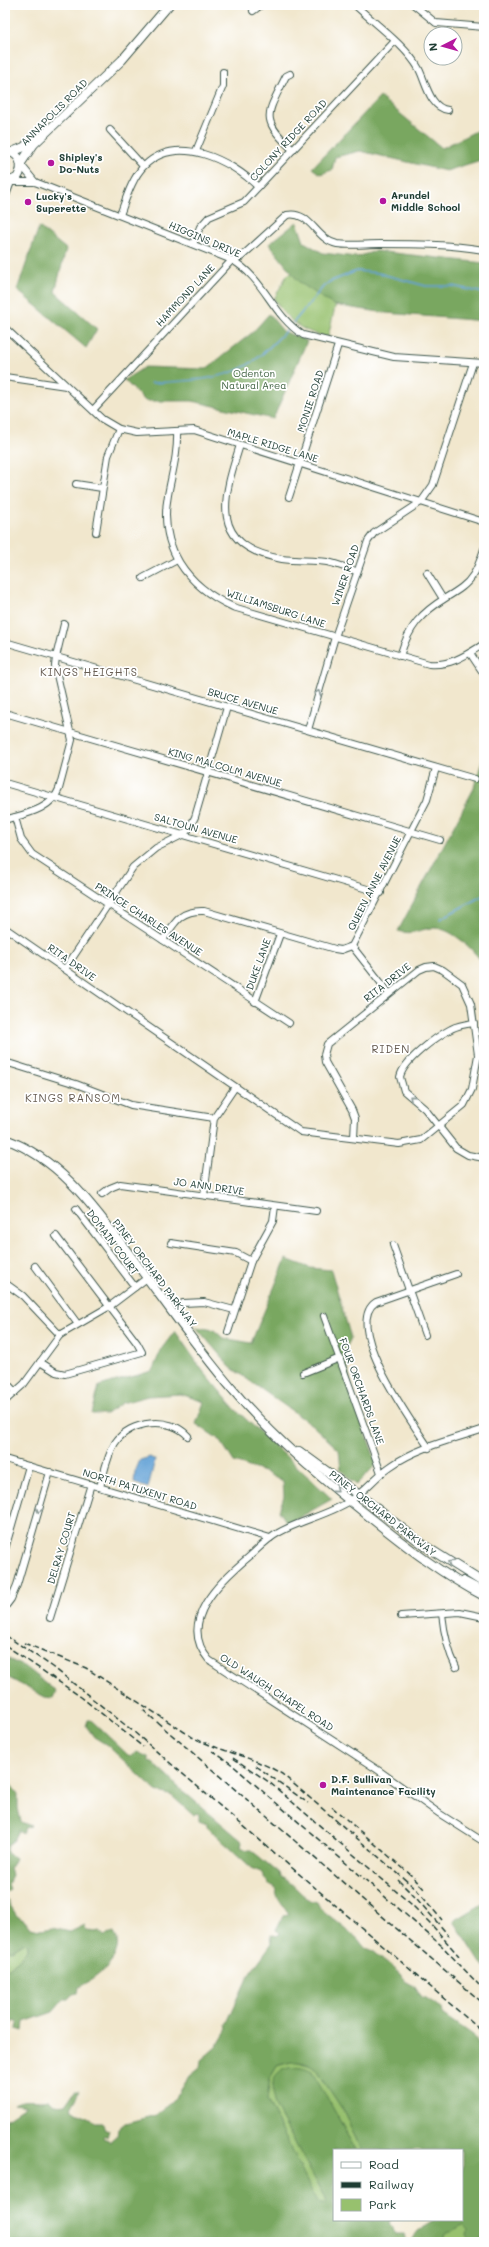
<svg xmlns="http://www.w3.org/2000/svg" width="489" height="2247" font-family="Mali,sans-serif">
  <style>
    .green { fill: #97c16e; stroke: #5b7f51 }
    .forest { fill: #79a761; stroke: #4c724a }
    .water { fill: #64a2d6; stroke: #427085 }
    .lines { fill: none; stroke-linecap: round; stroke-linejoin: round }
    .stream { stroke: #64a2d6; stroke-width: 1.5 }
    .minor-casing { stroke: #3e564b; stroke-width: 8 }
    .major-casing { stroke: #3e564b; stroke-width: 10 }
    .minor { stroke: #fff; stroke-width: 6 }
    .major { stroke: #fff; stroke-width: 8 }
    .rail { stroke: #1f3d34; stroke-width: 1.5; stroke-dasharray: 6 3; stroke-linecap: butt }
    .oneway { stroke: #8f9e9a }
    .poi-dot { fill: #b5179e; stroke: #fff; stroke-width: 1.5 }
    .labels { text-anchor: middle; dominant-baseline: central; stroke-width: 3.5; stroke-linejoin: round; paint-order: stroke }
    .street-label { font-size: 10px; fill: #1f3d34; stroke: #fff }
    .poi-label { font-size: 10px; font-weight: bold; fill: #1f3d34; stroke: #fff; text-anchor: start }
    .park-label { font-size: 10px; fill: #436545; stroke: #fff }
    .neighbourhood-label { font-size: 11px; letter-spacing: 1px; fill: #685e54; stroke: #fff }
  </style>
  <rect width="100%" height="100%" fill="#fff"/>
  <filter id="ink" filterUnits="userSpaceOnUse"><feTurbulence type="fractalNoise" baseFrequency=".025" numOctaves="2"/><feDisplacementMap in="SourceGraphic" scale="8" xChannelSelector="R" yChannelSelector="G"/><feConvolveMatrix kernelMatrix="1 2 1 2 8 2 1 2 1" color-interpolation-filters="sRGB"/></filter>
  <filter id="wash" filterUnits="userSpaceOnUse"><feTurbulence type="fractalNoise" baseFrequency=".012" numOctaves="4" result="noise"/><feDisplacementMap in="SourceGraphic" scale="16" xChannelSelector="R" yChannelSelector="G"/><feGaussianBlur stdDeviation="0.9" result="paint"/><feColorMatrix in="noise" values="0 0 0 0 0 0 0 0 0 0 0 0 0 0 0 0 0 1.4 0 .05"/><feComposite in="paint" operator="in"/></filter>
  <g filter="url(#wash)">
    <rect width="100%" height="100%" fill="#f1e7cd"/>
    <!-- green -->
    <g class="green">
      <path d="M317,263l20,36 -9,38c-28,-6 -39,-15 -54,-38l13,-24z"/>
      <path d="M24,1943l4,1v6l-23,21v-22l7,1z"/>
      <path d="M295,2061l17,5 4,3 25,38 21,43h-6l-31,-56 -49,14 50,91v4l-2,2 -5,-1 -7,-11 -45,-93 3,-22 7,-12z"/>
      <path d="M484,2198v44h-74l52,-22z"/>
    </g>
    <!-- forest -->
    <g class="forest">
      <path d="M380,97l62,51 42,-21v32l-38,12 -86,-20 -25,6 -3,13 -12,4 -8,-6z"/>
      <path d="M297,222l7,20 19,11 33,4 20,-6 108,12v58l-98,-8 -53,-8 -34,-23 -30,-38z"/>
      <path d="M39,227l27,22 -11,43 42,37 -11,19 -69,-58z"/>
      <path d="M269,314l14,17 24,10 -34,78 -81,-18h-47l-21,-21 21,-13 61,2 47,-37z"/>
      <path d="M484,755v210c-10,-15 -31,-36 -49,-37 -15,0 -21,8 -37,3l75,-141z"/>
      <path d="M286,1259l24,9 21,2 20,68 -7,14 12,55 21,57 -21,21 -15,-15 -2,-20 -27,-25 -82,-58 -34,-40 18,3 9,8 28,5z"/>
      <path d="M175,1331l28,40 31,37 98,91 -44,25 -9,-13 5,-15 -1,-14 -16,-9 -33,-11 -14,-22 -24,-16 8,-22 -23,-8 -33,2 -26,7 -16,11h-14l7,-28 53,-15 10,-23z"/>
      <path d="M5,1657l21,11 30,23 -3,7 -8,-1 -40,-21z"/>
      <path d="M88,1720h3l37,35 4,1 5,-4 11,5 1,4c8,4 22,18 28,25l65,55 -1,6 6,3h4l28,23 1,4c14,4 22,23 37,25l3,6 38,31 7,9 8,3 28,23 4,7 9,5 8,11 4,1 16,10 1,6 30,21 6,9 5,1v192l-12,5 -5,-6 1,-5 -6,-6 -17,9 -3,8h-32l8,-11 18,-11h26v-70h-100l-21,-43 -25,-38c-12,-10 -26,-8 -39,-3l-7,12 -3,22 46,94 6,10h7v-5l-50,-91c-3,-9 -6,-19 -2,-29 5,-14 28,-14 39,-7l43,78h-22v70h57l-2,4 7,10h8l4,8h-403v-122l21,-14 -12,-2c12,-7 23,-1 35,-4 5,6 9,6 16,5l9,-13h5l-9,16 2,3c9,2 18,6 23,12h8l2,7h4l-2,7 -3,-2 -1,3 8,3 6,-5 1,-7 7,-6 31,-8 20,-17 14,-23 10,-8 1,-7 15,-13 11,-18 -1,-4 22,-49 24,-33 -1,-9 5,2 4,-3 -4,-3 7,-14 6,-1 -10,-15 -5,-14 -5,-1 -8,-13 -8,-3 -46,-42v-3l-8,-3v-6l-2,-2 -4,2 -21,-19 -16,-5 -49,-46 -13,-8 -8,-11z"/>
      <path d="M5,1777l13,17v14l3,14 10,4 -6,2 -3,6 -3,-4 -5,10 -6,5 -1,8 8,5 -5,10 2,8 -4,8 2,5 -5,3z"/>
      <path d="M5,1897l12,19 8,5 5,7 10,2 12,-2 18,4 15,-7v4l9,3 6,-1 4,5 10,-3c14,22 -18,46 -35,54l-1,6 -5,1 -5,5h-4l-11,13 -29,10 -1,9 -6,-2 1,-6 -5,-3 -2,4 -6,-1v-52l23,-21v-6l-5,-1 -11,7 -7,-1 2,-23z"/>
      <path d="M484,1903v65l-30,-47z"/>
    </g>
    <!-- water -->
    <path class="water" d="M150,1457l5,3 -7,28 -14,-5 1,-11 5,-12z"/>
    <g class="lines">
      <!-- stream -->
      <g class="stream">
        <path d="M293,323l30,-36 6,-5 28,-11 21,2 48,13h26l32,7"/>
        <path d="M151,383c33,-2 77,-2 104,-23 12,-9 21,-20 32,-30"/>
        <path d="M440,919l44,-24"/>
      </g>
    </g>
  </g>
  <g filter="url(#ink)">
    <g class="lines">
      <defs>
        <g id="minor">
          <path d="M355,5c19,18 51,41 64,64 7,14 11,39 29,41"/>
          <path d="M414,5l22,18 48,4"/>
          <path d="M253,11l8,-6"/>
          <path d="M290,74l-4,2c-19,39 -27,42 7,74"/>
          <path d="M110,130l33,36"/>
          <path d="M196,151l27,-65v-14"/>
          <path d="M22,166l13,16"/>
          <path d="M13,182h22l197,78c33,19 39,54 71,75l91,22 90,6"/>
          <path d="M5,198l6,-16"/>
          <path d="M120,215c6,-16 12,-37 24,-49 33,-33 87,-6 114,21"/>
          <path d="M193,244l7,-17 9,-10 35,-15 150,-160"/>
          <path d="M5,328l97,91 17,10 18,4 57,-3 290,92"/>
          <path d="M5,377l61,9"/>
          <path d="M93,410l139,-150 9,-3 46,-42c23,-5 29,25 50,29 13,2 29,0 43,0 35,0 69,0 104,6"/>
          <path d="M177,431c1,23 -5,42 -9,64 -10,52 19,91 65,112l196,57c22,2 37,-9 55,-20"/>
          <path d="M240,445c-17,53 -32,101 42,114 15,2 30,1 45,3 10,2 20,6 29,9"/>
          <path d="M76,484l26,4"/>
          <path d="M289,497l49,-152"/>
          <path d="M96,532l12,-76 11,-27"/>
          <path d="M427,573l16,26"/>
          <path d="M143,578l34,-18"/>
          <path d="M5,642l470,137"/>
          <path d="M470,653l14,21"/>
          <path d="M400,656c9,-30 21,-43 47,-59 10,-6 20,-12 26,-22 5,-7 8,-17 11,-26"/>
          <path d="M5,713l435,127"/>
          <path d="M308,730l27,-93 33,-96 6,-8 47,-31 12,-17 40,-122"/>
          <path d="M5,783l376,110"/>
          <path d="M15,817l6,22 11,15 257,169"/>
          <path d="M5,820c19,-6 46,-10 54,-31l13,-49 -17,-74 1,-9 8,-33"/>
          <path d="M5,928l296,204 98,12 22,-4 43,-35 8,-16 6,-34 -7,-51 -9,-20 -19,-14 -9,-4 -8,1 -7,3 -92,74 -3,11 1,7 27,48 3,8 -1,20"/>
          <path d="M163,940c12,-18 17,-30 41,-29l131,38 6,1 11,-4 75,-146 9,-32"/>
          <path d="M352,946l37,47"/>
          <path d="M65,969l68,-102 23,-19 26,-13 7,-6 6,-12 32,-110"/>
          <path d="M255,1002l25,-68"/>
          <path d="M474,1023c-8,1 -16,2 -23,6 -15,8 -48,32 -51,48l4,14 21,18 31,39 12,7 16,3"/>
          <path d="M5,1062l71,22 55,21 83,13"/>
          <path d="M102,1194l8,-6 10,-4 196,27"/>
          <path d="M204,1195l10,-77 21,-31"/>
          <path d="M76,1209l59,78"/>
          <path d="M171,1243l65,10 15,8"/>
          <path d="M393,1245l32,90"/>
          <path d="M35,1266l42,57"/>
          <path d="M5,1283l18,13 37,39"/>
          <path d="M183,1303l21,-1 30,8"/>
          <path d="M324,1316l57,157"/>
          <path d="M228,1332l23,-71 22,-40 2,-15"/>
          <path d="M40,1362l16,10 9,2 77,-22 -5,-9 -81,-107"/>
          <path d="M303,1373l37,-15"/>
          <path d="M5,1381l10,11"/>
          <path d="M5,1401l19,-17 36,-49 50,-29 37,-28"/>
          <path d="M484,1429c-30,10 -66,18 -93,37 -15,10 -26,25 -41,35 -22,14 -49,19 -72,32 -11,6 -19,15 -28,23 -29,24 -74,65 -41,104l169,110 62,44 44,28"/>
          <path d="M429,1448c-16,-24 -88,-123 -53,-146l80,-28"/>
          <path d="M5,1459l265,79"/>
          <path d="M100,1487c4,-14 7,-31 15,-44 15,-23 55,-27 73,-7"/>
          <path d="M5,1549l24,-83"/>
          <path d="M463,1580l21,11"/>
          <path d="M5,1607l6,-8 6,-14 33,-113"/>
          <path d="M442,1614c2,19 5,35 14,53"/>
          <path d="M401,1616l59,-4 24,5"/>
          <path d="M50,1618l41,-134"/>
        </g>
        <g id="major">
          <path d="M5,151c15,1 20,15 12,27l-12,5"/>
          <path d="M12,152l12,-5 12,-12"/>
          <path d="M21,163l13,-19 88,-84 47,-55"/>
          <path d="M5,1139c58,21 92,73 128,120 33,44 64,89 100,131 40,48 89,89 138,128 36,29 72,57 113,78"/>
          <path d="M299,1451l59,43 67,52 59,37"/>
        </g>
      </defs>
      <!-- minor casing -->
      <use href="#minor" class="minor-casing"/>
      <!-- major casing -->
      <use href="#major" class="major-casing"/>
      <!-- minor -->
      <use href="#minor" class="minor"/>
      <!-- major -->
      <use href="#major" class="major"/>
      <!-- rail -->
      <g class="rail">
        <path d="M5,1635l48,32 81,65 350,301"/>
        <path d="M24,1643l62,25 106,69c29,15 63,20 90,37l134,115 26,31"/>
        <path d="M5,1645l76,52 62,50"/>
        <path d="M143,1710l341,294"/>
        <path d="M212,1751l18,12 212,183 37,39"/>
        <path d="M233,1758l36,24 142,122 18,18 30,34"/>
        <path d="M256,1766l52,37"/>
        <path d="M332,1807l80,69 13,14"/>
        <path d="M398,1880l19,19 32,37"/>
      </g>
    </g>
    <!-- one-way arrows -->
    <defs><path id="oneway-chevron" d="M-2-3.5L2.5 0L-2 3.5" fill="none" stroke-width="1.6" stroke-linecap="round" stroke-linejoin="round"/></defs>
    <g class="oneway">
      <use href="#oneway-chevron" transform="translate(318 693) rotate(-74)"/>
      <use href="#oneway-chevron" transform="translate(412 1098) rotate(-140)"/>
      <use href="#oneway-chevron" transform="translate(336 1490) rotate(40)"/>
      <use href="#oneway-chevron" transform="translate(39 1510) rotate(106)"/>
      <use href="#oneway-chevron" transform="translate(450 1563) rotate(-148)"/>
    </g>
  </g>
  <!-- markers -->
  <g class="poi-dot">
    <circle cx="51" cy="163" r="4"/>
    <circle cx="383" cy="201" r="4"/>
    <circle cx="28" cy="202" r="4"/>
    <circle cx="323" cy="1785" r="4"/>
  </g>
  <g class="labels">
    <!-- street labels -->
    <g class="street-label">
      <text transform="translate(54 112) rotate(-45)">ANNAPOLIS ROAD</text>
      <text transform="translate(288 140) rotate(-47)">COLONY RIDGE ROAD</text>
      <text transform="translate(205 239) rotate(23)">HIGGINS DRIVE</text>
      <text transform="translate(185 295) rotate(-47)">HAMMOND LANE</text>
      <text transform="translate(310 401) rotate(-72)">MONIE ROAD</text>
      <text transform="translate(273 445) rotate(17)">MAPLE RIDGE LANE</text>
      <text transform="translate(345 575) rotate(-71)">WINER ROAD</text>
      <text transform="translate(276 608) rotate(18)">WILLIAMSBURG LANE</text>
      <text transform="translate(243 701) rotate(16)">BRUCE AVENUE</text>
      <text transform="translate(225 767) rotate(16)">KING MALCOLM AVENUE</text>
      <text transform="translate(196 828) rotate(16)">SALTOUN AVENUE</text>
      <text transform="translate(374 883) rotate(-63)">QUEEN ANNE AVENUE</text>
      <text transform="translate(149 919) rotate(33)">PRINCE CHARLES AVENUE</text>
      <text transform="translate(72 962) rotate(35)">RITA DRIVE</text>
      <text transform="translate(258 964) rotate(-70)">DUKE LANE</text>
      <text transform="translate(387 982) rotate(-38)">RITA DRIVE</text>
      <text transform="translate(209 1186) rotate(8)">JO ANN DRIVE</text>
      <text transform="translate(113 1242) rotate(53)">DOMAIN COURT</text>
      <text transform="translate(155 1273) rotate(53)">PINEY ORCHARD PARKWAY</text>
      <text transform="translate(362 1391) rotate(70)">FOUR ORCHARDS LANE</text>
      <text transform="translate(140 1489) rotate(17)">NORTH PATUXENT ROAD</text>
      <text transform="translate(383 1513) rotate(38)">PINEY ORCHARD PARKWAY</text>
      <text transform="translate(61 1548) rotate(-73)">DELRAY COURT</text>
      <text transform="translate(277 1692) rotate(33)">OLD WAUGH CHAPEL ROAD</text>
    </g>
    <!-- poi labels -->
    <g class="poi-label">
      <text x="59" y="157">Shipley's<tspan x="59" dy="12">Do-Nuts</tspan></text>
      <text x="391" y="195">Arundel<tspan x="391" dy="12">Middle School</tspan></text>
      <text x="36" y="196">Lucky's<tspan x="36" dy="12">Superette</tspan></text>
      <text x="331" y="1779">D.F. Sullivan<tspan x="331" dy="12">Maintenance Facility</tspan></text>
    </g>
    <!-- park labels -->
    <g class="park-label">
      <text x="254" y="373">Odenton<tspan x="254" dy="12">Natural Area</tspan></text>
    </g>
    <!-- neighbourhood labels -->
    <g class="neighbourhood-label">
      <text x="89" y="671">KINGS HEIGHTS</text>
      <text x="391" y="1048">RIDEN</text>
      <text x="73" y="1097">KINGS RANSOM</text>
    </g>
  </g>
  <!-- margin -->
  <rect width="489" height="2247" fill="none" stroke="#fff" stroke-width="20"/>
  <!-- legend -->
  <rect x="333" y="2149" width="130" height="72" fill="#ffffff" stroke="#a5b1ae"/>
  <rect x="341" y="2162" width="20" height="6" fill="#ffffff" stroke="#a5b1ae"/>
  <text x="369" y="2169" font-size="12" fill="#1f3d34">Road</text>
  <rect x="341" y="2182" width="20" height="6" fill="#1f3d34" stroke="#a5b1ae"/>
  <text x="369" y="2189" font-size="12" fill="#1f3d34">Railway</text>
  <rect x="341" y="2199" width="20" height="12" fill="#97c16e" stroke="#a5b1ae"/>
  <text x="369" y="2209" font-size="12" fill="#1f3d34">Park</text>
  <!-- north arrow -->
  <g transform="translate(443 46) rotate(264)"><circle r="19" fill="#ffffff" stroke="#a5b1ae"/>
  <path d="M0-3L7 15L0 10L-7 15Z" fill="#b5179e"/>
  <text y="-6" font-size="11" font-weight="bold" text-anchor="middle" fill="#1f3d34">N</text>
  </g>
</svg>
